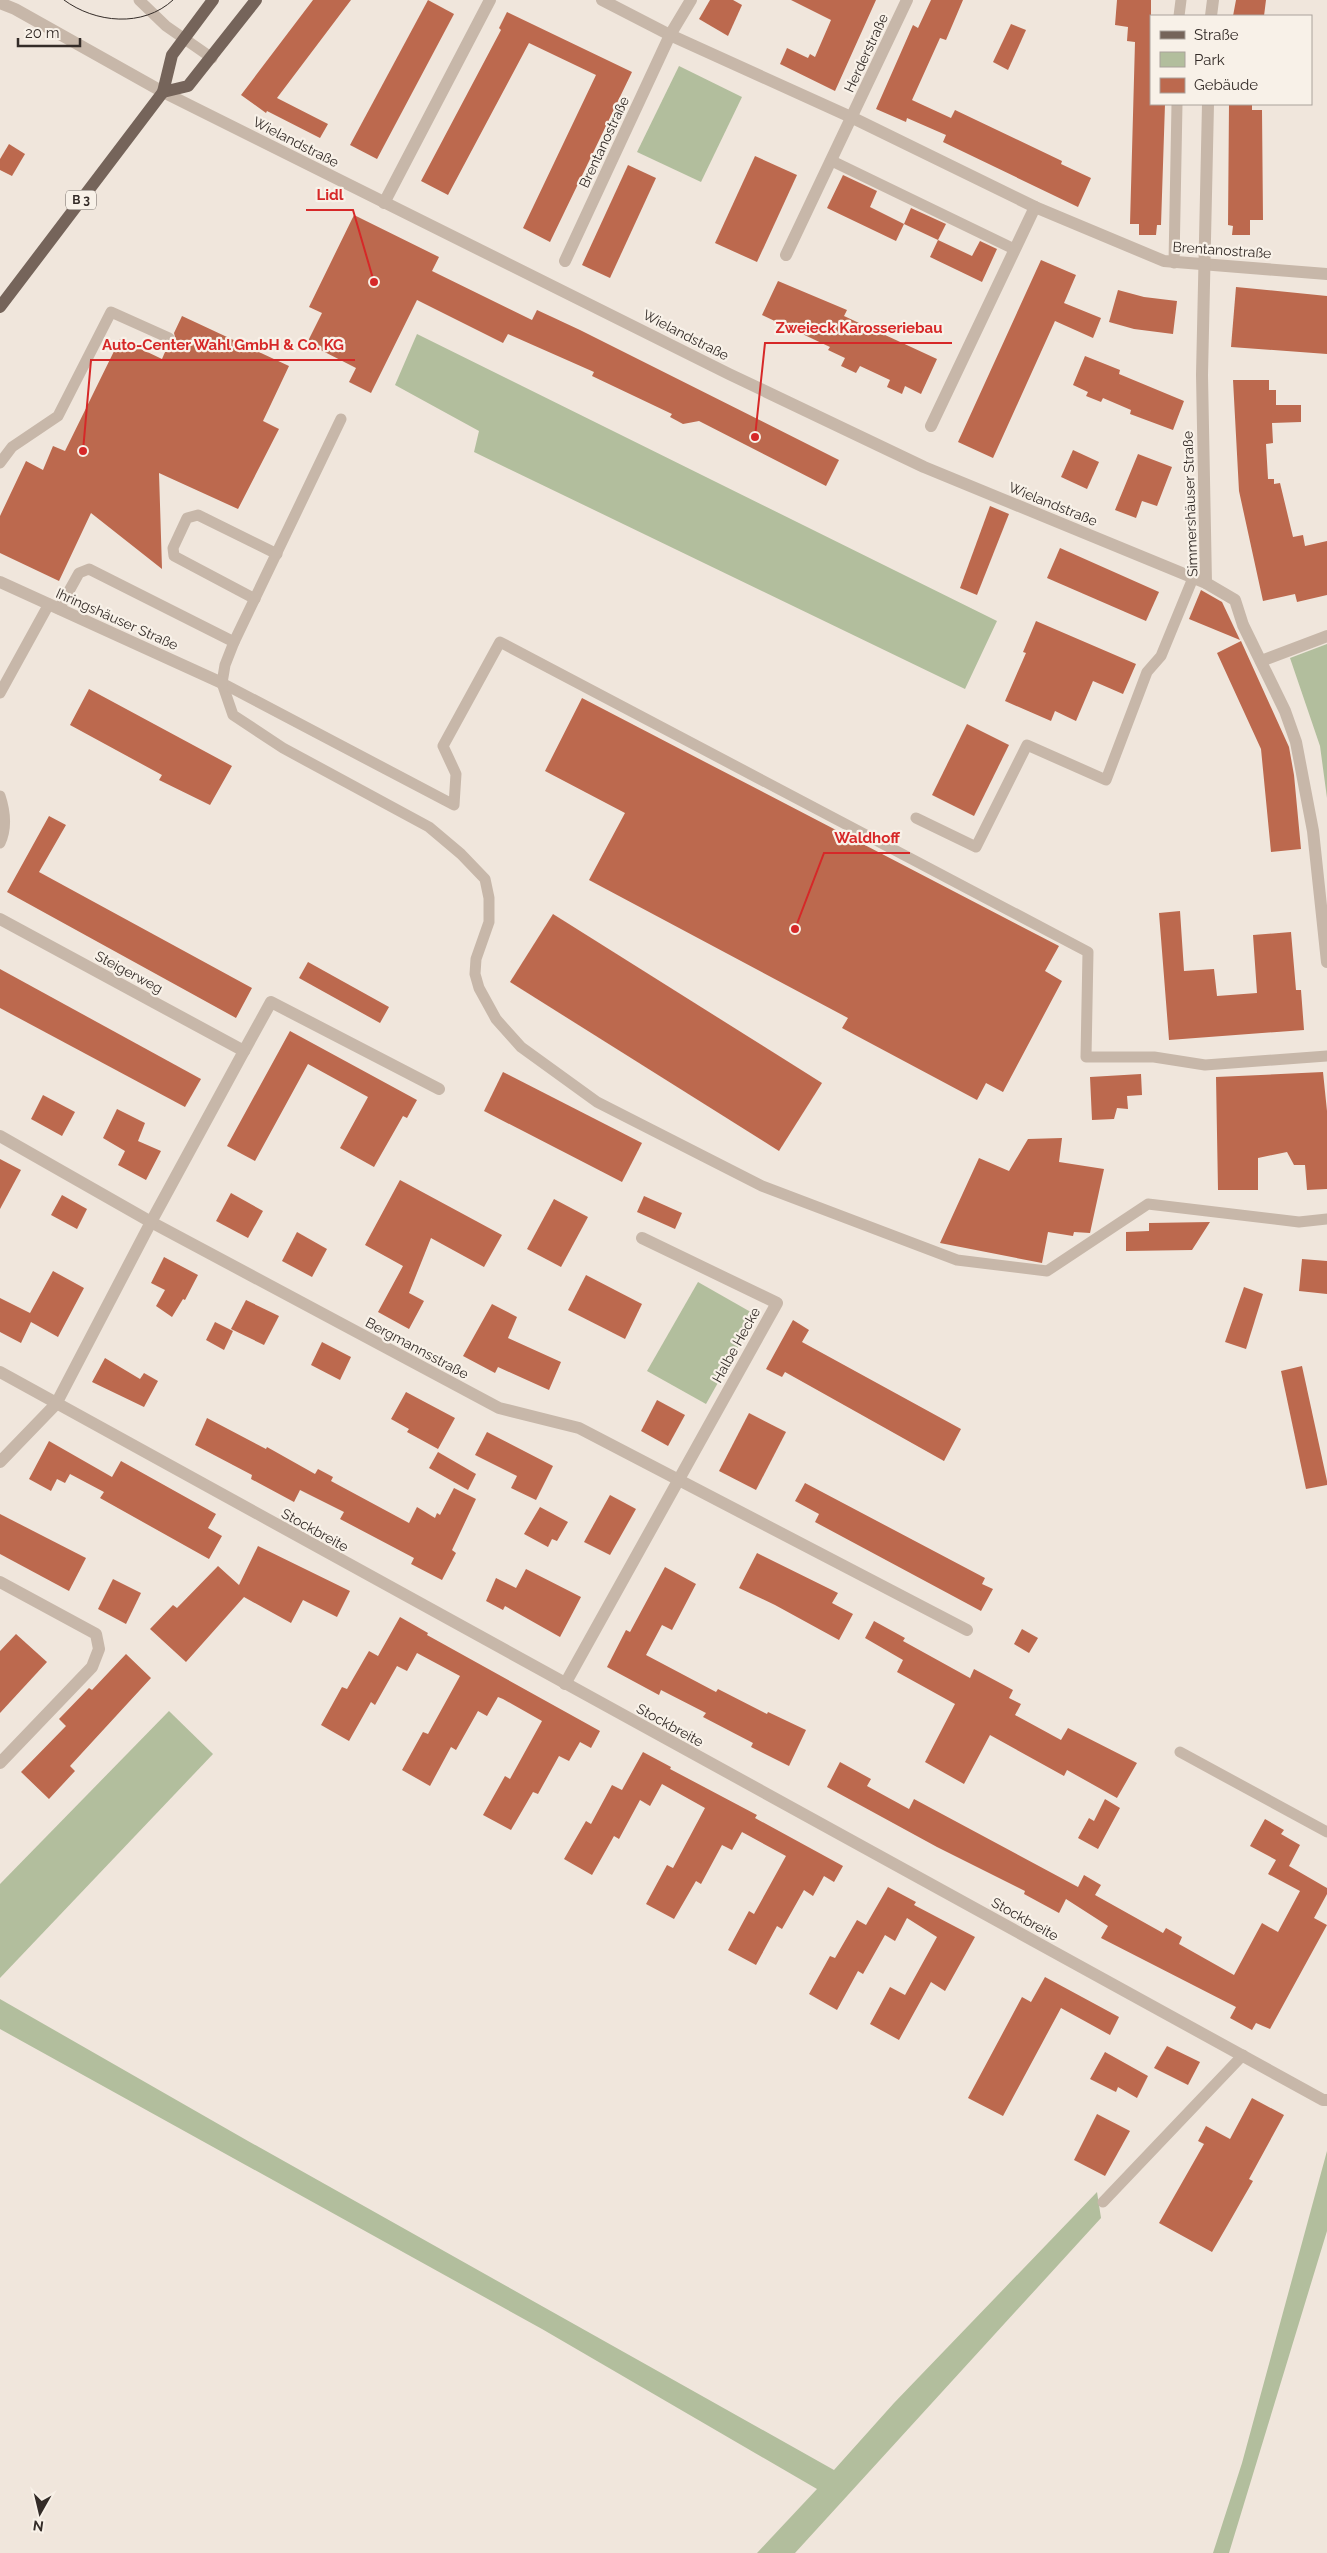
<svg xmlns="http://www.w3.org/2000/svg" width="1327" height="2553" font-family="Raleway,sans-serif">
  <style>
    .green { fill: #b2be9d }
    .building { fill: #bc694e }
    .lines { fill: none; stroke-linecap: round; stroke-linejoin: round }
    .service { stroke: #c7b7a9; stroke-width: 11 }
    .minor { stroke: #c7b7a9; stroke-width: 12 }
    .primary { stroke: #75645a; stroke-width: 12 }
    .tram { stroke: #342c28; stroke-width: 1 }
    .labels { text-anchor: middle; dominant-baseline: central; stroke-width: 4.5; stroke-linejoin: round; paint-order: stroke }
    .shield { fill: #f8f1e8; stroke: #6f6762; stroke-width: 1 }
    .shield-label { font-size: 12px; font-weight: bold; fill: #342c28 }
    .street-label { font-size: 14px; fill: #342c28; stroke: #f8f1e8 }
    .leader { fill: none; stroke: #d62828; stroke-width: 2 }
    .callout-dot { fill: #d62828; stroke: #f8f1e8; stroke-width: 2 }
    .callout-label { font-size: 15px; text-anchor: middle; font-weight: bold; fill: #d62828; stroke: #f8f1e8; stroke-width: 4.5; stroke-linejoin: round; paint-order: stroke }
  </style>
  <rect width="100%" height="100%" fill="#f0e6dc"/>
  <!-- green -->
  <g class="green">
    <path d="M679,66l63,31 -41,85 -64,-30z"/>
    <path d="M417,334l580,287 -32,68 -491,-237 5,-21 -84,-46z"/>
    <path d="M1327,644v154l-7,-52 -30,-88z"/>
    <path d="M698,1282l58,33 -50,89 -59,-33z"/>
    <path d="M169,1711l44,43 -213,224v-94z"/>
    <path d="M0,1999l248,142 586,329 60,-67 203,-211 4,26 -306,335h-38l60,-64 -275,-160 -542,-300z"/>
    <path d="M1327,2151v80l-98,322h-16l29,-90z"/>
  </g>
  <!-- building -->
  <g class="building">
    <path d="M313,0h38l-74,98 51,26 -8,14 -53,-27 -1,2 -25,-18z"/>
    <path d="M428,0l26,14 -77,145 -27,-14z"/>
    <path d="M710,0h23l9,5 -14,31 -29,-17z"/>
    <path d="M791,0h85l-41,91 -55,-27 7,-16 21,10 2,-4 5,3 16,-37z"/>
    <path d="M931,0h32l-17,40 -6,-2 -28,62 39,18 4,-8 107,51 -1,3 30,14 -13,29 -135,-65 3,-7 -39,-17 -1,4 -30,-13 37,-84 5,3z"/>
    <path d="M1117,0h34v104h14l-4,121h-4l-1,10h-17v-11h-9l5,-182 -8,-1 1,-14 -13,-2z"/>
    <path d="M1236,0h30l-2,16h-31z"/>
    <path d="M507,12l125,60 -82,170 -27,-14 73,-153 -67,-32 -81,152 -27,-14 80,-151 -2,-2z"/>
    <path d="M1011,24l15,6 -18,40 -15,-8z"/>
    <path d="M1229,104h23v6h10l1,110h-13v15h-18l1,-9 -5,-1z"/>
    <path d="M9,144l16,10 -13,22 -12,-6v-11z"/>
    <path d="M755,156l42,19 -40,87 -42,-19z"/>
    <path d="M628,165l28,13 -46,100 -28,-13z"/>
    <path d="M843,175l34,16 -7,16 34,17 -8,17 -69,-33z"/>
    <path d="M911,208l35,16 -8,16 -34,-16z"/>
    <path d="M354,215l85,42 -7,14 100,49 5,-10 43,20 259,130 -13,26 -127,-65 -16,3 -13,-7 2,-3 -80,-38 2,-4 -86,-38 -5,9 -86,-43 -46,93 -22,-11 7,-14 -49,-25 15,-30 -13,-6z"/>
    <path d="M938,240l34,16 8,-15 17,8 -15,33 -52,-25z"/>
    <path d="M1041,260l35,15 -12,28 37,15 -8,20 -38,-17 -62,137 -35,-16z"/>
    <path d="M778,281l69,29 -3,6 93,43 -16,35 -16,-8 -3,8 -15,-7 3,-7 -30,-14 -4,7 -15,-7 4,-8 -17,-8 2,-3 -68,-32z"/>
    <path d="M1236,287l91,9v58l-96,-7z"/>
    <path d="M1118,290l26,7 33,4 -4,33 -39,-5 -25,-7z"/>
    <path d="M182,316l107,50 -26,55 16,8 -41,80 -79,-36 3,96 -71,-56 -32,68 -59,-28v-37l26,-55 17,9 10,-24 12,5 55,-112 42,20 6,-14 8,-4 -2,-8z"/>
    <path d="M1085,356l35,14 -1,4 65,27 -11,29 -43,-16 1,-4 -28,-12 -2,4 -15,-6 2,-4 -15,-7z"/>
    <path d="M1233,380h36v10h7v15h25v17l-29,1 1,20 -7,1 2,35h6v5l6,-1 13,54 10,-2 2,11 22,-5v54l-30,7 -2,-8 -32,7 -24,-110z"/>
    <path d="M1073,450l26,12 -12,27 -26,-12z"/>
    <path d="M1138,454l34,13 -15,39 -15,-5 -6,17 -21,-8z"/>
    <path d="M990,506l19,8 -32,81 -17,-7z"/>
    <path d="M1060,548l99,44 -13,29 -99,-43z"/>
    <path d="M1201,590l21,12 18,38 -51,-21z"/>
    <path d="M1036,621l100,43 -13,30 -30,-13 -17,40 -21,-10 -4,10 -46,-20 21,-48 -3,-1z"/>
    <path d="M1241,641l48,106 5,28 7,74 -30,3 -10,-103 -44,-96z"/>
    <path d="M89,689l143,77 -22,39 -51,-25 3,-5 -92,-50z"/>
    <path d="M582,698l477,248 -14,25 17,10 -59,111 -17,-9 -9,17 -135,-72 6,-10 -259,-138 36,-67 -80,-42z"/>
    <path d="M967,724l42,21 -35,71 -42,-21z"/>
    <path d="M49,816l17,9 -27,47 213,116 -16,30 -229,-126z"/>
    <path d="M1180,911l4,60 30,-2 3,27 40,-3 -4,-58 38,-3 5,58h5l3,40 -135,10 -10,-127z"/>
    <path d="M553,914l269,169 -43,68 -269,-169z"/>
    <path d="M308,962l81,45 -9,16 -81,-45z"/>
    <path d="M0,969l201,110 -16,28 -185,-99z"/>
    <path d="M290,1031l127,69 -10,18 -4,-2 -29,51 -34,-19 28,-51 -60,-33 -53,97 -28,-15z"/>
    <path d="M503,1072l139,71 -20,39 -138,-71z"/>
    <path d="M1323,1072l4,39v78l-20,1 -2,-25h-11l-7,-13 -29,6v32h-40l-2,-113z"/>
    <path d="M1141,1074l1,21 -15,1 1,13 -11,-1 -3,11 -22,1 -2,-43z"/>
    <path d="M43,1095l32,17 -13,24 -31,-17z"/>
    <path d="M117,1109l28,14 -7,18 23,10 -15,29 -28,-15 7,-14 -22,-13z"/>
    <path d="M1062,1138l-3,24 45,7 -14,64 -16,-1 -1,4 -25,-4 -6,31 -102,-20 39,-85 30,13 19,-32z"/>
    <path d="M0,1159l21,11 -21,39z"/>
    <path d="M400,1180l102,55 -18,32 -53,-29 -22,55 15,8 -15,28 -31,-17 25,-46 -38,-21z"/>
    <path d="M231,1193l32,18 -15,27 -32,-17z"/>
    <path d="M62,1195l25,14 -10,20 -26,-14z"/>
    <path d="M644,1196l38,17 -7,16 -38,-17z"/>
    <path d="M554,1199l34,18 -27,50 -34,-18z"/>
    <path d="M1210,1222l-18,28 -66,1v-19l23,-1v-8z"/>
    <path d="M297,1232l30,17 -15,28 -30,-16z"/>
    <path d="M164,1257l34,18 -13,25 -2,-1 -11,18 -16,-11 9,-16 -14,-7z"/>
    <path d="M1302,1259l25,2v33l-28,-3z"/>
    <path d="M53,1271l31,17 -26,49 -27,-15 -10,21 -21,-11v-34l30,15z"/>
    <path d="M586,1275l56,29 -17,35 -57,-29z"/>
    <path d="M1244,1287l19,7 -17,55 -21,-7z"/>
    <path d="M246,1300l33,16 -15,29 -33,-16z"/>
    <path d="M492,1304l25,13 -9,21 53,24 -12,28 -51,-23 -3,6 -32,-17z"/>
    <path d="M793,1320l16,10 -7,12 159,87 -17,32 -159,-89 -3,5 -16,-8z"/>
    <path d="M215,1322l18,9 -9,19 -18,-10z"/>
    <path d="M322,1342l29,15 -11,23 -29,-15z"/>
    <path d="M105,1358l35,21 4,-6 14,8 -14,26 -52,-25z"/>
    <path d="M1302,1366l25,115v4l-21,4 -25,-118z"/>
    <path d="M406,1392l49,26 -17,31 -31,-17 2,-3 -18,-10z"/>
    <path d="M657,1400l28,15 -17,31 -27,-15z"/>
    <path d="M749,1413l37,19 -30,58 -37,-19z"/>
    <path d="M207,1418l59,31 1,-2 48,27 3,-5 15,8 -2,4 78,42 8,-16 18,11 2,-5 3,2 14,-27 22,11 -24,51 4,3 -14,27 -31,-16 3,-6 -74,-39 4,-7 -44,-22 -6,12 -43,-23 1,-4 -57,-30z"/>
    <path d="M487,1432l66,34 -17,34 -25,-12 6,-12 -42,-21z"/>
    <path d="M49,1441l63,36 9,-16 95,53 -8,14 14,8 -13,23 -109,-61 4,-6 -34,-18 -5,9 -8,-4 -6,12 -22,-12z"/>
    <path d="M438,1452l38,22 -8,16 -39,-22z"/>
    <path d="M805,1483l180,95 -3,6 11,5 -12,22 -166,-89 4,-8 -24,-13z"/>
    <path d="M610,1495l26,14 -26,46 -26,-13z"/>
    <path d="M540,1507l28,15 -11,19 -5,-2 -4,8 -24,-13z"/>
    <path d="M0,1514l86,44 -17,33 -69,-37z"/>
    <path d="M258,1546l92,45 -13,26 -34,-17 -12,23 -47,-26 -58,65 -36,-33 23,-24 4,3 41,-42 21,19z"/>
    <path d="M757,1553l81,40 -6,10 21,11 -14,26 -64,-35 -36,-17z"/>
    <path d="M665,1567l31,17 -24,46 -10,-5 -16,30 70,37 2,-3 49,25 1,-2 38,18 -17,36 -38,-19 2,-4 -50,-26 3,-4 -45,-23 -2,5 -52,-28 19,-37 4,2z"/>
    <path d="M526,1569l55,28 -21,40 -55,-31 -2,4 -17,-9 10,-23 20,10z"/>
    <path d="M113,1579l28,14 -15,31 -28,-15z"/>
    <path d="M400,1617l28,16 -1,2 173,96 -9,17 -11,-6 -11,19 -10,-5 -21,38 -5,-2 -22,38 -28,-15 22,-39 5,3 32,-58 -39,-22 -5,-2 -11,19 -9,-5 -22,39 -5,-3 -21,39 -28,-16 21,-38 5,2 32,-58 -43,-23 -10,18 -10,-5 -22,39 -4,-3 -22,39 -28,-16 21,-38 5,2 22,-38 9,5z"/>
    <path d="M874,1621l31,17 -2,3 67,37 4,-9 39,21 -4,8 12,6 -6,11 46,25 7,-12 69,35 -20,35 -50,-28 -3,6 -74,-41 -26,49 -39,-22 30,-58 -58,-32 6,-12 -38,-22z"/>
    <path d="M1022,1629l16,9 -9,15 -15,-9z"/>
    <path d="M16,1634l31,28 -47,51v-62z"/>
    <path d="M126,1654l25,24 -81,88 5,5 -26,28 -28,-27 45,-46 -7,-7 30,-31 3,2z"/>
    <path d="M643,1752l28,15 -1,2 87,46 -2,3 88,48 -9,16 -10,-6 -11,20 -9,-6 -22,39 -5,-3 -21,39 -28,-15 21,-39 5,3 32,-58 -44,-24 -10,18 -10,-5 -21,39 -5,-3 -22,38 -28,-15 21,-39 6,3 32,-60 -43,-24 -12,22 -10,-6 -21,39 -5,-3 -22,39 -28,-16 22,-38 5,3 21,-39 10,5z"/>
    <path d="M840,1762l31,17 -4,7 42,23 5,-10 164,88 6,-12 17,10 -6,10 68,38 3,-5 16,9 -3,7 55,31 28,-52 16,9 22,-41 -32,-17 8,-14 -26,-14 15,-27 19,11 -3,4 19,11 -11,21 38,22v6l-13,24 13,7 -57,104 -14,-6 -4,7 -22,-12 6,-11 -135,-69 7,-12 -42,-27 -7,14 -35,-19 1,-3 -88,-44 -110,-60z"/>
    <path d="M1105,1799l15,9 -22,41 -20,-11 11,-20 5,3z"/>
    <path d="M888,1887l28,15 -2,3 61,32 -30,54 -14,-9 -32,58 -29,-16 20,-37 15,8 32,-58 -30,-19 -12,23 -10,-6 -22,39 -5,-3 -21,39 -28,-16 21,-38 5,2 22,-38 9,5z"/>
    <path d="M1045,1977l74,40 -9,18 -49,-27 -58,108 -35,-18 54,-101 9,5z"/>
    <path d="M1167,2046l33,16 -12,23 -34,-17z"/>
    <path d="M1105,2052l43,24 -11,22 -19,-11 -2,5 -26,-13z"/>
    <path d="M1252,2098l32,17 -35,64 4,2 -41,71 -53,-29 45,-79 -6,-3 8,-15 24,13z"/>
    <path d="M1097,2114l33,17 -25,45 -31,-16z"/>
  </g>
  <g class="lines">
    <!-- service -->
    <g class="service">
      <path d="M139,0l27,26 46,32"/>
      <path d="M1179,16l2,-16"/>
      <path d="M832,161l182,88"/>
      <path d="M1174,263l3,-159"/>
      <path d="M0,463l12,-16 46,-31 53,-104 58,26"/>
      <path d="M255,599l-81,-43 -1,-8 14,-30 11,-3 79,39"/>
      <path d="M59,609l20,-36 10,-4 145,73 -9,23 -3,18 11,32 50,33 146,79 32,27 24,25 4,19v24l-13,37 -1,15 4,14 17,31 25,28 76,55 165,84 195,74 90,11 101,-67 151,18 28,-3"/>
      <path d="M234,642l107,-223"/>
      <path d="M222,683l232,122 2,-31 -13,-28 57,-104 588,310 -2,105h68l51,8 122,-9"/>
      <path d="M0,693l49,-89"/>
      <path d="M0,796c5,15 7,32 0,47"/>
      <path d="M916,818l60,29 51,-102 79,35 41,-108 14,-16 32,-78"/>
      <path d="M1180,1752l147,80"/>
      <path d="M1103,2202l140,-147"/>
    </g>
    <!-- minor -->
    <g class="minor">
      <path d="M602,0l68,35 183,83 182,89 129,54 163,13"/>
      <path d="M0,3l15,6 148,83 566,282 195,93 282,116 29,17 8,25 42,86 11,31 17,89 14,131"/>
      <path d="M1211,16l2,-16"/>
      <path d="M384,203l106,-203"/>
      <path d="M786,255l121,-255"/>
      <path d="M565,261l105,-226 21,-35"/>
      <path d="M931,426l104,-219"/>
      <path d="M0,582l222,101"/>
      <path d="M1206,583l-4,-208 6,-271"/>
      <path d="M1261,661l66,-25"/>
      <path d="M0,919l244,132 27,-49 168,87"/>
      <path d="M0,1136l151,86 348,186 80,20 388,202"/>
      <path d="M0,1372l1323,728h4"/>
      <path d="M0,1462l56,-58 95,-182 93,-171"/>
      <path d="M0,1582l96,52 3,15 -7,18 -92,96"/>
      <path d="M565,1684l212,-381 -135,-65"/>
    </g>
    <!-- primary -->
    <g class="primary">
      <path d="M163,92l25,-6 68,-86"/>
      <path d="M0,307l163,-215 9,-37 41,-55"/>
    </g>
    <!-- tram -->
    <path class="tram" d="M64,0c31,23 79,28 109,0"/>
  </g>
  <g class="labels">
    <!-- shield labels -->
    <rect class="shield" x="66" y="190.5" width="30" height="19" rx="4"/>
    <g class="shield-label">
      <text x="81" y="200">B 3</text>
    </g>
    <!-- street labels -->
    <g class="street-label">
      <text transform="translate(866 53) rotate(-65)">Herderstraße</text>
      <text transform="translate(296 142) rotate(27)">Wielandstraße</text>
      <text transform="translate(604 142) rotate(-65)">Brentanostraße</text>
      <text transform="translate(1222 250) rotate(4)">Brentanostraße</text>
      <text transform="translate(686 335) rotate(27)">Wielandstraße</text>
      <text transform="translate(1053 504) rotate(22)">Wielandstraße</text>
      <text transform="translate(1190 504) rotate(-92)">Simmershäuser Straße</text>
      <text transform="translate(117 619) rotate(24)">Ihringshäuser Straße</text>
      <text transform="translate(129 972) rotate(28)">Steigerweg</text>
      <text transform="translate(736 1345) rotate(-61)">Halbe Hecke</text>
      <text transform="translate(417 1348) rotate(28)">Bergmannsstraße</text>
      <text transform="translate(315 1530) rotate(29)">Stockbreite</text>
      <text transform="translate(670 1725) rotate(29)">Stockbreite</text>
      <text transform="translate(1025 1919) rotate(29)">Stockbreite</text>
    </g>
  </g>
  <!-- callouts -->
  <path class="leader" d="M374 282L353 210H306M755 437L765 343H952M83 451L91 360H355M795 929L824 853H910"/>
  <g class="callout-dot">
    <circle cx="374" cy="282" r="5"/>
    <circle cx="755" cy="437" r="5"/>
    <circle cx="83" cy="451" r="5"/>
    <circle cx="795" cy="929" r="5"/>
  </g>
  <g class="callout-label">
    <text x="330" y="200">Lidl</text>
    <text x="859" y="333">Zweieck Karosseriebau</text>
    <text x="223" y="350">Auto-Center Wahl GmbH &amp; Co. KG</text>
    <text x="867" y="843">Waldhoff</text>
  </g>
  <!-- legend -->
  <rect x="1150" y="15" width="162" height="90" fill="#f8f1e8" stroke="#aaa29b"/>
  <rect x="1160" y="31" width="25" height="8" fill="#75645a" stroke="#aaa29b"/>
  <text x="1194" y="40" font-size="15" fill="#342c28">Straße</text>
  <rect x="1160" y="52" width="25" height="15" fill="#b2be9d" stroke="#aaa29b"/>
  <text x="1194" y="65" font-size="15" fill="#342c28">Park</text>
  <rect x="1160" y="78" width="25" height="15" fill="#bc694e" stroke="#aaa29b"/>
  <text x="1194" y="90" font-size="15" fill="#342c28">Gebäude</text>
  <!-- north arrow -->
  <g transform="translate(40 2513) rotate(188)" stroke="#f8f1e8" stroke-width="4" paint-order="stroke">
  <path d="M0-4L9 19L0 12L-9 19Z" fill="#342c28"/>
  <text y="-8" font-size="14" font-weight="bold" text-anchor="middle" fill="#342c28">N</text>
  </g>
  <!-- scale -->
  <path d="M18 38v8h62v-8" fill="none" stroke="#342c28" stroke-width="2.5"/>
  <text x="25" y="38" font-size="15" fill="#342c28" stroke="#f8f1e8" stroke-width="4" paint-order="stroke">20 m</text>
</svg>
